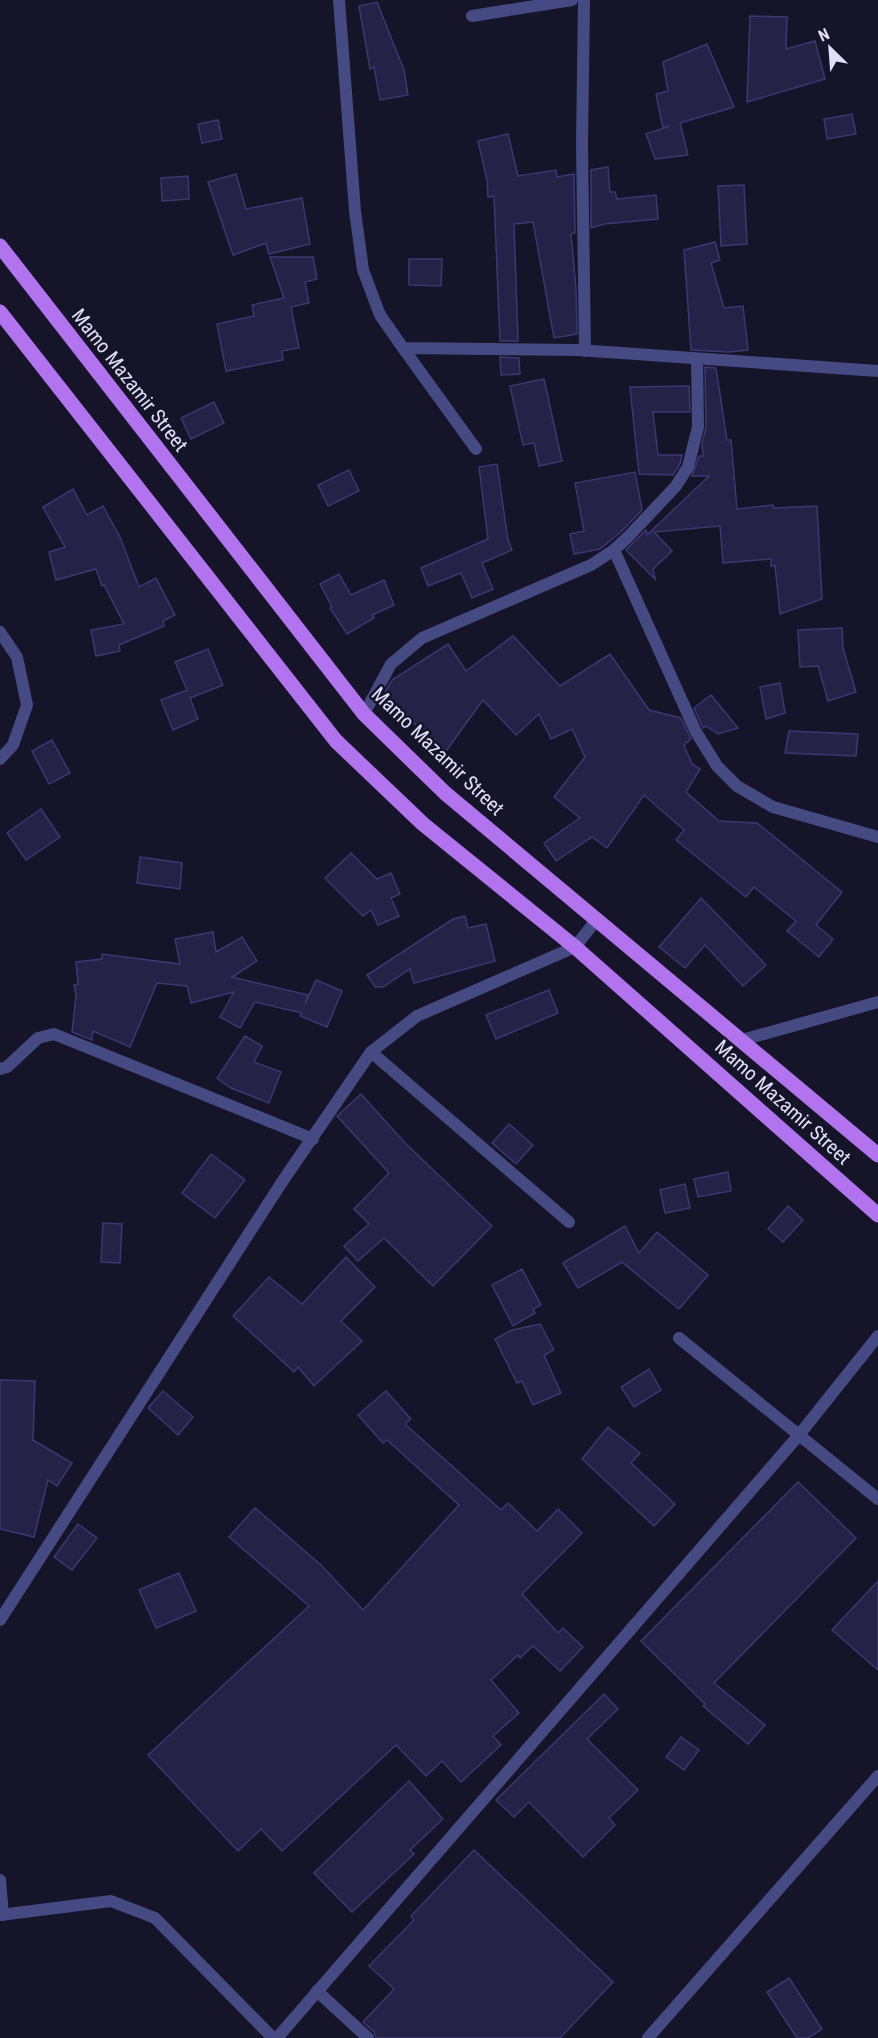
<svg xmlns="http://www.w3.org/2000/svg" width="878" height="2038" font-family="'Roboto Condensed',sans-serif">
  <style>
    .building { fill: #252247; stroke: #3c3771; stroke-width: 1.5 }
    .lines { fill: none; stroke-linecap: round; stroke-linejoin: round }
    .minor { stroke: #454a82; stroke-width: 12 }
    .tertiary { stroke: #454a82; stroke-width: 12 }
    .primary { stroke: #b274ee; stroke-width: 15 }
    .labels { text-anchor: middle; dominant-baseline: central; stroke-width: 5; stroke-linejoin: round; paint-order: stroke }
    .street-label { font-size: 20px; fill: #e0e0fb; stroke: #151429 }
  </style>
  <rect width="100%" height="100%" fill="#151429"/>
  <!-- building -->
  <g class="building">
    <path d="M377,2l27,68 4,25 -28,5 -6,-33 -4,2 -11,-63z"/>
    <path d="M750,16l37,1 -1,32 29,-8 10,38 -78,23z"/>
    <path d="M707,44l27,63 -54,16 8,32 -33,4 -9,-25 24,-8 -7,2 -7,-34 12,-3 -5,-29z"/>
    <path d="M852,114l4,20 -29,5 -3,-20z"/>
    <path d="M218,120l4,19 -20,4 -4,-19z"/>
    <path d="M508,134l10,42 38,-6 1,7 17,-3 1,59 -4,1 5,55 1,45 -23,4 -21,-116 -19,2 4,117h-18l-6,-145 -6,1 -1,-17 -9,-39z"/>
    <path d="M608,167l2,25h5l2,7 39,-4 2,24 -54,5 -13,4v-58z"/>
    <path d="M236,174l10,35 56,-11 8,46 -41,10 -3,-11 -33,12 -25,-73z"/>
    <path d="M188,176l1,23 -27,2 -1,-23z"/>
    <path d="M744,185l3,59 -26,2 -3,-60z"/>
    <path d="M715,242l5,18 -9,3 13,45 19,-2 5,44 -19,2 -38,-2 -7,-100z"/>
    <path d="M270,257h43l4,22 -12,3 4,21 -18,4 8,41 -17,3 1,9 -57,11 -9,-47 37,-8 -2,-11 32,-7z"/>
    <path d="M409,259h33l-1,27 -32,-1z"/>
    <path d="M500,357l19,1 1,16 -19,1z"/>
    <path d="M705,367l11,1 11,72h4l6,69 36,-4v3l44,-2 5,93 -42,15 -5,-48h-4v-7l-48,4 -3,-37 -66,6 18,19 -19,18 2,10 -29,-29 20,-20 1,5 62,-59h-17l7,-20h4l-1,-12 4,-17z"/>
    <path d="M544,379l18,82 -23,5 -5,-23 -11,2 -13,-59z"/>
    <path d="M689,386l1,26h-37l5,43h24l-2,9 -7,11 -34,-1 -9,-87z"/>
    <path d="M214,402l10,21 -33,16 -10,-21z"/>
    <path d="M497,464l11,76 4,10 -30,13 11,26 -21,9 -11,-25 -33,13 -7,-18 67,-29 -9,-72z"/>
    <path d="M349,470l10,21 -31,15 -10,-21z"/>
    <path d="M635,472l7,38 -20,21 -22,18 -26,5 -4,-20 14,-3 -9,-48z"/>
    <path d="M73,489l14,26 16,-9 17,31 19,50 17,-9 19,37 -12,6 1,5 -45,19 1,6 -24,5 -5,-26 33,-6 -20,-39 -2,1 -6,-17 -40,11 -7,-28 16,-5 -22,-40z"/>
    <path d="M339,574l12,21 33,-15 10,25 -22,10 2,3 -27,16 -17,-26 2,-1 -12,-23z"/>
    <path d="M842,628l1,20 13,44 -28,9 -10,-35 -18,1 -2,-37z"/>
    <path d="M513,636l47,50 50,-32 39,56 32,8 10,21 -7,6 8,19 8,5 -14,23 33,29 38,2 85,69 -26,33 17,14 -14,18 -32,-26 9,-10 -42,-34 -8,10 -70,-57 8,-10 -40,-35 -37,53 -15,-11 -36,24 -12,-18 36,-25 -26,-21 31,-40 -13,-28 -21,10 -12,-25 -23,21 -33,-35 -40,55 -42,-46 -10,6 -10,-16 11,-19 56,-36 18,27z"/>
    <path d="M208,649l15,36 -33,13 8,21 -25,11 -12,-30 26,-10 -12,-28z"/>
    <path d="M780,683l5,30 -19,6 -6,-32z"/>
    <path d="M711,695l27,33 -20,6 -12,-8 -3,2 -9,-20z"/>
    <path d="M789,731l69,3 -2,22 -71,-3z"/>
    <path d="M52,740l18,33 -21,11 -17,-33z"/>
    <path d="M41,809l19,28 -34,23 -19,-27z"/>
    <path d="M351,853l26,26 14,-6 9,21 -9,4 8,18 -21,9 -7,-15 -8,6 -38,-38z"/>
    <path d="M140,857l42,6 -2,26 -43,-6z"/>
    <path d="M701,898l65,67 -23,21 -38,-41 -20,23 -26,-21z"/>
    <path d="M465,916l3,12 18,-4 9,37 -81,22 -4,-14 -27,18h-8l-8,-12 86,-56z"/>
    <path d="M213,932l3,20 26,-15 15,24 -25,16 76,18 -3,9 11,-24 26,11 -15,36 -27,-11 2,-3 -47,-11 -15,26 -20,-11 14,-25 -43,11 -4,-17 -30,-3 -27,64 -37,-16 -1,9 -20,-8 4,-37 -2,-10 4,-1 -2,-22 26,-3v-5l78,10 -5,-25z"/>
    <path d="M549,990l9,23 -62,26 -10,-24z"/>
    <path d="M245,1036l17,10 -8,16 27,10 -12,31 -38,-15 -14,-10z"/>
    <path d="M361,1094l45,50 86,82 -59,60 -49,-48 -26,23 -14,-15 25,-22 -15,-15 35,-36 -52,-57z"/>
    <path d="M509,1124l24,21 -17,19 -24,-21z"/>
    <path d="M211,1154l34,26 -30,38 -33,-25z"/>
    <path d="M728,1172l3,19 -33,6 -4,-18z"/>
    <path d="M685,1184l5,24 -25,5 -5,-23z"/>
    <path d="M788,1206l15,14 -20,22 -15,-13z"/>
    <path d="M103,1223l19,1 -2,39 -19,-1z"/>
    <path d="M625,1226l14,27 18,-21 51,43 -29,34 -57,-47 -44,26 -15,-25z"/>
    <path d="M346,1257l29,30 -34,34 21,20 -48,45 -16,-19 -4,5 -61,-56 36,-39 33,27z"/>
    <path d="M522,1269l19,36 -8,4 2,4 -22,13 -21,-41z"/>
    <path d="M540,1324l14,26 -10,5 17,38 -28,12 -11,-24 -5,2 -22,-44 17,-9z"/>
    <path d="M649,1369l12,21 -27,17 -13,-20z"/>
    <path d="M0,1380l35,1 -2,59 39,23 -15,23 -9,-6 -14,57 -34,-8z"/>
    <path d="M163,1391l30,26 -15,18 -30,-27z"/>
    <path d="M386,1391l25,28 -6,5 96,86 7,-7 29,28 21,-22 24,24 -60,61 36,39 5,-5 20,19 -23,24 -27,-25 -13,12 -2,-3 -27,25 28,33 -26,23 8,9 -40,37 -19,-21 -16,15 -30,-31 -114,106 -21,-22 -23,22 -90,-96 161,-149 -80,-69 26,-29 66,57 42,45 96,-105 -72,-65 -4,3 -25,-28z"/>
    <path d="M608,1427l32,26 -9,10 44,41 -21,22 -72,-67z"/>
    <path d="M798,1482l58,56 -142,145 51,42 -17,19 -45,-38 2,-2 -64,-63z"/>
    <path d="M78,1524l19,14 -25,32 -18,-13z"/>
    <path d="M179,1573l17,38 -40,17 -17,-38z"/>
    <path d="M878,1581v89l-46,-40z"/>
    <path d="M604,1694l14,15 -31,30 51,51 -29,28 6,7 -32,32 -54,-55 -15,15 -18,-17z"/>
    <path d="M681,1737l18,13 -15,20 -18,-13z"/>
    <path d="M409,1781l34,38 -33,31 4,4 -62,58 -38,-39z"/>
    <path d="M474,1850l139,132 -53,56h-184l-2,-6 -11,-10 31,-33 -25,-23 45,-46 -3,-4z"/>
    <path d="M789,1978l33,51 -14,9h-11l-30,-46z"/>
  </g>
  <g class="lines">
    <!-- minor -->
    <g class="minor">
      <path d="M584,0l-2,144 3,207"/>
      <path d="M472,16l100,-16"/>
      <path d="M403,348l73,101"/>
      <path d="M614,550l82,182 21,34 20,20 36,21 105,30"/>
      <path d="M364,714l27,-50 31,-26 169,-73 23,-15 14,-13 48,-51 12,-19 10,-40 -1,-68"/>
      <path d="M742,1040l136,-38"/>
      <path d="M371,1052l198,170"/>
      <path d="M0,1069l7,-2 31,-29 16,-4 259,105"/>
      <path d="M679,1338l199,161"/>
      <path d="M0,1620l282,-438 89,-130 46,-36 158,-69 22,-28"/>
      <path d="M0,1880l3,35"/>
      <path d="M0,1915l111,-14 44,17 118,120"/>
      <path d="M317,1991l51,47"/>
      <path d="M277,2038l522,-603 79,-99"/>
    </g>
    <!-- tertiary -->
    <g class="tertiary">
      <path d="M339,0l16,211 8,59 17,45 23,33 175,2 300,21"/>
      <path d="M0,632l17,25 10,48 -14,40 -13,14"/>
      <path d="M648,2038l230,-262"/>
    </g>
    <!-- primary -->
    <g class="primary">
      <path d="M0,246l364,468 81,79 433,362"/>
      <path d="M0,312l336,429 87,83 152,123 303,268"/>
    </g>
  </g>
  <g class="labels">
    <!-- street labels -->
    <g class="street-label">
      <text transform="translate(130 380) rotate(52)">Mamo Mazamir Street</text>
      <text transform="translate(438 751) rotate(44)">Mamo Mazamir Street</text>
      <text transform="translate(783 1102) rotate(42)">Mamo Mazamir Street</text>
    </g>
  </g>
  <!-- north arrow -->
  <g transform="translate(830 48) rotate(335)" stroke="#151429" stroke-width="4.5" paint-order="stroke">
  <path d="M0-4.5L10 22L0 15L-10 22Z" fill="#e0e0fb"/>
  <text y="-9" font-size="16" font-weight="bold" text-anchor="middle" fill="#e0e0fb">N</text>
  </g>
</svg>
